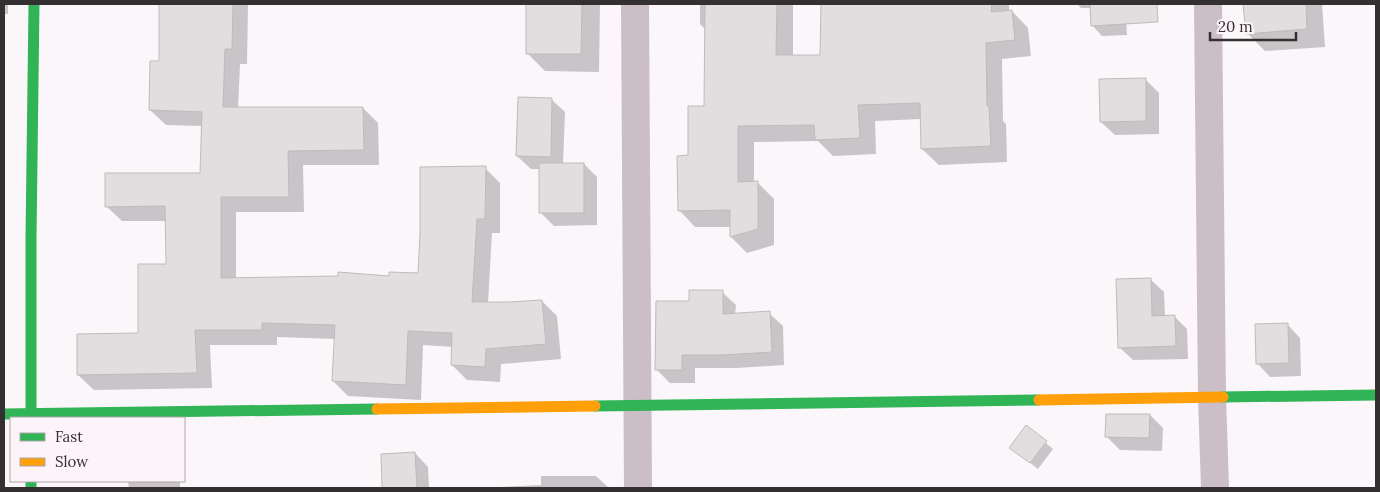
<svg xmlns="http://www.w3.org/2000/svg" width="1380" height="492" font-family="Lora,serif">
  <style>
    .shadow { fill: #0003 }
    .building { fill: #e2dee0; stroke: #bebbbc }
    .lines { fill: none; stroke-linecap: round; stroke-linejoin: round }
    .street { stroke: #cbbec7; stroke-width: 28 }
    .fast { stroke: #30b455; stroke-width: 11 }
    .slow { stroke: #ff9f0a; stroke-width: 11 }
  </style>
  <rect width="100%" height="100%" fill="#fbf6f9"/>
  <!-- shadow -->
  <g class="shadow">
    <rect x="4" y="4" width="4" height="10"/>
    <path d="M161,4h87l-1,60h-7l-2,44h125l15,15 1,42h-76l1,47h-68v67l154,-2 29,-2 66,-107 15,15v50h-8l-4,70 54,-2 15,15 4,43 -60,5 -1,18 -33,-2 -15,-15 1,-18 -30,-2 -2,55 -73,-4 -15,-15 2,-42 -58,-2v8h-67l2,43 -118,2 -16,-15 61,-40 28,-70v-44h-45l-16,-15 95,-32 1,-48 -36,-1 -16,-15 10,-47z"/>
    <path d="M527,4h73l-1,68 -54,-1 -18,-18z"/>
    <path d="M700,4h93v52h28l1,-52h187v8l3,-1 16,17 3,28 -29,3 1,62 3,3 1,38 -68,3 -17,-16 -1,-30 -46,2 1,33 -43,2 -15,-15 -64,1v41h4l16,16v46l-27,8 -16,-16v-10h-36l-16,-17 11,-53 15,-50 1,-77 -6,-6z"/>
    <path d="M1077,4h48l2,31 -25,1 -10,-11 -1,-17h-10z"/>
    <path d="M1245,4h77l3,43 -60,4 -18,-18z"/>
    <path d="M1145,79l14,14v41l-44,1 -14,-13z"/>
    <path d="M551,99l14,13 -2,52h21l13,13v48l-43,1 -14,-14v-43h-9l-14,-13z"/>
    <path d="M1150,279l14,13 1,24h9l13,13 1,30 -55,1 -14,-13z"/>
    <path d="M722,292l14,13 -1,10 34,-2 14,13 1,39 -48,3h-41v15h-25l-13,-13 34,-68z"/>
    <path d="M1287,324l13,14 1,38 -31,1 -13,-14z"/>
    <path d="M1150,415l13,13 -1,23 -42,-1 -13,-13z"/>
    <path d="M1027,427l26,22 -15,20 -27,-21z"/>
    <path d="M415,453l13,14 1,21h-46l-1,-33z"/>
    <path d="M541,476h55l13,12h-134l66,-3z"/>
    <path d="M128,481h52v7h-51z"/>
  </g>
  <!-- building -->
  <g class="building">
    <path d="M159,4h74l-1,45h-7l-2,58h140l1,43 -76,1 1,46h-68v81l117,-2v-4l51,4v-4l29,1 2,-40v-66l66,-1 -1,53h-8l-5,83h37l33,-2 4,44 -60,5 -1,18 -34,-2 1,-32 -44,-2 -2,54 -74,-4 3,-56 -73,-2v7h-67l2,43 -120,2v-41l61,-1v-69h28l-1,-58 -60,1v-34h95l2,-61 -53,-2 1,-49h9z"/>
    <path d="M526,4h56l-1,50h-55z"/>
    <path d="M705,4h72l-1,51h44l1,-51h171l-1,8 21,-2 3,30 -29,3 1,63h2l2,40 -70,3 -1,-46 -62,2 2,33 -45,2 -1,-15 -76,1v56l20,-1v48l-28,8v-27l-52,1 -1,-55 11,-1v-49h16z"/>
    <path d="M1090,4h67l1,18 -67,4z"/>
    <path d="M1243,4h63l1,25 -61,5z"/>
    <path d="M1146,78v43l-46,1 -1,-43z"/>
    <path d="M518,97l34,1 -1,59 -35,-1z"/>
    <rect x="539" y="163" width="45" height="50"/>
    <path d="M1151,278l1,38 23,-1 1,31 -58,2 -2,-69z"/>
    <path d="M689,290h34v24l47,-3 2,41 -50,3h-40v15h-27l1,-69h33z"/>
    <path d="M1288,323l1,40 -33,1 -1,-40z"/>
    <path d="M1106,414h44l-1,24 -44,-1z"/>
    <path d="M1026,425l21,16 -17,22 -21,-15z"/>
    <path d="M415,452l2,36h-35l-1,-34z"/>
  </g>
  <g class="lines">
    <!-- street -->
    <g class="street">
      <path d="M635,4l3,484"/>
      <path d="M1208,4l4,393 3,91"/>
    </g>
    <!-- fast -->
    <g class="fast">
      <path d="M1223,397l153,-2"/>
      <path d="M595,406l444,-6"/>
      <path d="M4,414l373,-5"/>
      <path d="M31,418v-180l3,-234"/>
      <path d="M31,481v7"/>
    </g>
    <!-- slow -->
    <g class="slow">
      <path d="M1039,400l184,-3"/>
      <path d="M377,409l218,-3"/>
    </g>
  </g>
  <!-- border -->
  <rect width="1380" height="492" fill="none" stroke="#343032" stroke-width="10"/>
  <!-- legend -->
  <rect x="10" y="417" width="175" height="65" fill="#fdf4fa" stroke="#ada6aa"/>
  <rect x="20" y="433" width="25" height="8" fill="#30b455" stroke="#ada6aa"/>
  <text x="55" y="442" font-size="15" fill="#343032">Fast</text>
  <rect x="20" y="458" width="25" height="8" fill="#ff9f0a" stroke="#ada6aa"/>
  <text x="55" y="467" font-size="15" fill="#343032">Slow</text>
  <!-- scale -->
  <path d="M1210 32v8h86v-8" fill="none" stroke="#343032" stroke-width="2.5"/>
  <text x="1218" y="32" font-size="15" fill="#343032" stroke="#fdf4fa" stroke-width="4" paint-order="stroke">20 m</text>
</svg>
